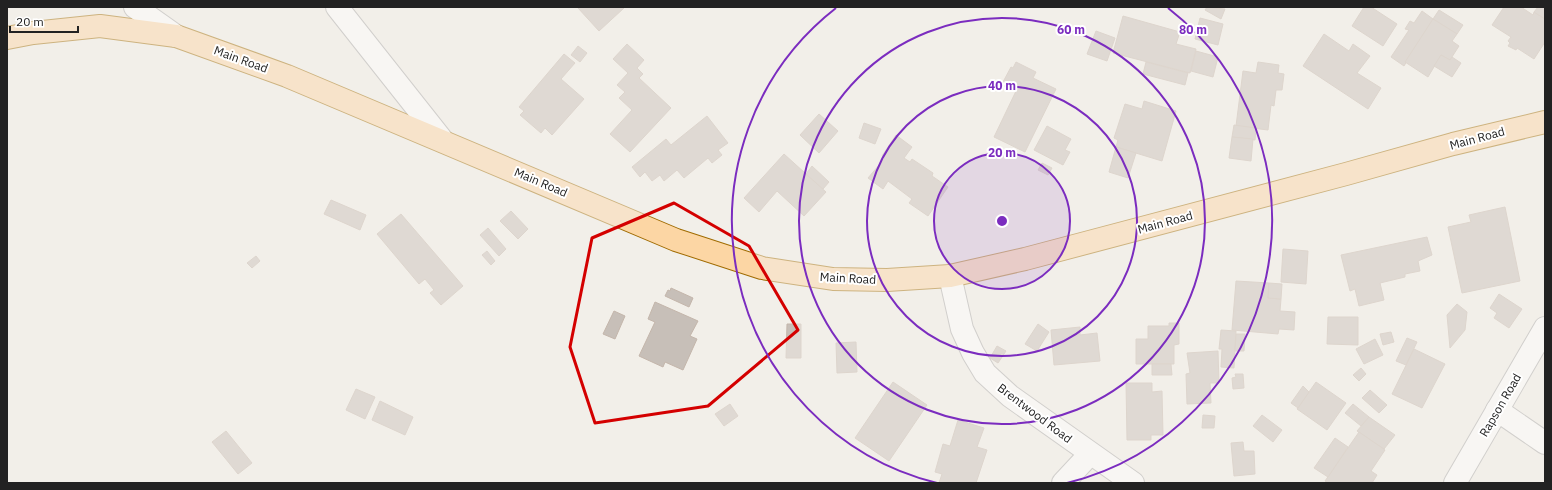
<svg xmlns="http://www.w3.org/2000/svg" width="1552" height="490" font-family="'IBM Plex Sans',sans-serif">
  <style>
    .building { fill: #c7bfb8; stroke: #c4b6ab }
    .lines { fill: none; stroke-linecap: round; stroke-linejoin: round }
    .minor-casing { stroke: #a9a9a9; stroke-width: 24 }
    .major-casing { stroke: #a06b00; stroke-width: 24 }
    .minor { stroke: #fff; stroke-width: 22 }
    .major { stroke: #fcd6a4; stroke-width: 22 }
    .marked { fill: none; stroke: #d40000; stroke-width: 3; stroke-linejoin: round }
    .ring { fill: none; stroke: #7b2cbf; stroke-width: 2 }
    .labels { text-anchor: middle; dominant-baseline: central; stroke-width: 4; stroke-linejoin: round; paint-order: stroke }
    .street-label { font-size: 12px; fill: #222; stroke: #fff }
    .centre { fill: #7b2cbf; stroke: #fff; stroke-width: 2 }
    .ring-label { font-size: 12px; text-anchor: middle; font-weight: bold; fill: #7b2cbf; stroke: #fff; stroke-width: 4; stroke-linejoin: round; paint-order: stroke }
  </style>
  <rect width="100%" height="100%" fill="#f2efe9"/>
  <!-- building -->
  <g class="building">
    <path d="M579,7h44l1,1 -25,23 -21,-23z"/>
    <path d="M1207,7l18,2 -4,10 -16,-9z"/>
    <path d="M1364,7h7l26,17 -14,22 -31,-20z"/>
    <path d="M1504,7h17l12,8 1,-3 11,7v23l-11,17 -17,-11 -1,2 -8,-4 2,-3 -2,-2 3,-4 -19,-12z"/>
    <path d="M1538,7h7v12l-11,-7z"/>
    <path d="M1439,10l24,15 -6,9 -24,-15z"/>
    <path d="M1422,11l11,8 -29,47 -13,-9 18,-27 -4,-1 5,-8 4,2z"/>
    <path d="M1123,16l57,16 -4,12 20,5 -6,24 -77,-20z"/>
    <path d="M1200,18l23,6 -5,21 -23,-6z"/>
    <path d="M1433,19l24,15 -5,7 7,5 -9,14 -9,-5 -13,22 -23,-15z"/>
    <path d="M1096,31l19,7 -8,23 -20,-7z"/>
    <path d="M1324,34l25,17 4,-7 17,12 -13,17 24,15 -13,21 -65,-43z"/>
    <path d="M627,44l17,16 -7,8 6,6 -4,4 32,30 -41,44 -20,-18 22,-24 -13,-12 6,-6 -8,-7 11,-12 -15,-14z"/>
    <path d="M578,46l9,7 -7,9 -9,-7z"/>
    <path d="M1196,51l22,6 -5,20 -22,-6z"/>
    <path d="M564,54l11,9 -14,16 23,20 -32,36 -7,-7 -4,5 -21,-18 4,-4 -5,-4z"/>
    <path d="M1441,55l9,5 2,-3 9,6 -9,14 -18,-11z"/>
    <path d="M1016,62l20,10 -3,6 23,11 -31,63 -31,-15 23,-48 -14,-7 8,-15 2,1z"/>
    <path d="M1146,62l42,11 -3,12 -42,-11z"/>
    <path d="M1258,62l21,3 -1,8 6,1 -2,16h-6l-2,16 -3,-1 -3,25 -32,-4 7,-55 13,2z"/>
    <path d="M1144,101l32,10 -14,50 -46,-14 2,-7 -4,-2 11,-34 17,5z"/>
    <path d="M819,114l19,17 -19,22 -19,-18z"/>
    <path d="M707,116l21,27 -10,7 4,5 -10,8 -4,-5 -24,20 -7,-8 -13,11 -4,-6 -8,6 -7,-9 -5,5 -8,-10 34,-28 5,6z"/>
    <path d="M864,123l17,6 -6,15 -16,-6z"/>
    <path d="M1234,125l22,3 -1,12 -23,-3z"/>
    <path d="M1047,126l24,13 -6,11 5,2 -7,13 -29,-15z"/>
    <path d="M896,135l16,12 -8,11 6,4 2,-3 21,14 -1,3 16,11 -20,29 -19,-13 3,-4 -24,-18 -5,8 -15,-11 17,-20 -3,-2z"/>
    <path d="M1232,137l21,2 -2,22 -22,-3z"/>
    <path d="M1116,147l20,6 -8,25 -19,-6z"/>
    <path d="M784,154l42,38 -22,24 -27,-25 -18,21 -15,-14z"/>
    <path d="M1042,163l10,5 -4,7 -10,-5z"/>
    <path d="M812,166l17,16 -6,7 -17,-15z"/>
    <path d="M331,200l35,15 -6,15 -36,-16z"/>
    <path d="M1505,207l15,74 -58,12 -14,-66 23,-5 -2,-7z"/>
    <path d="M511,211l17,18 -10,10 -18,-18z"/>
    <path d="M401,214l62,72 -22,19 -11,-12 4,-3 -9,-11 -6,5 -42,-50z"/>
    <path d="M488,228l18,21 -7,7 -19,-21z"/>
    <path d="M1427,237l5,18 -14,6 2,10 -15,3v3l-25,6 4,17 -25,6 -4,-17 -5,2 -9,-36z"/>
    <path d="M1283,249l25,2 -2,33 -25,-2z"/>
    <path d="M487,251l8,10 -4,4 -9,-10z"/>
    <path d="M256,256l4,5 -8,7 -5,-5z"/>
    <path d="M1236,281l33,2 -1,15 13,1 -1,12 15,1 -1,18 -15,-1 -1,5 -46,-4z"/>
    <path d="M1269,283l13,1 -1,15 -13,-1z"/>
    <path d="M671,288l22,10 -4,9 -24,-11 3,-6 2,1z"/>
    <path d="M1499,294l23,15 -13,19 -15,-10 3,-5 -7,-5z"/>
    <path d="M655,302l43,19 -8,15 7,3 -14,31 -18,-8 -2,5 -24,-11 16,-34 -7,-3z"/>
    <path d="M1457,304l10,8 -2,18 -15,18 -3,-33z"/>
    <path d="M614,311l11,5 -10,23 -12,-5z"/>
    <path d="M1328,317h30v28l-31,-1z"/>
    <path d="M1169,323h10v21l-5,1v19h-38v-25h12v-13h21z"/>
    <path d="M787,324h14v34h-15z"/>
    <path d="M1038,324l11,8 -12,19 -12,-7z"/>
    <path d="M1080,327v8l17,-2 3,28 -46,4 -3,-35z"/>
    <path d="M1221,330l15,1 -2,37 -13,-1 1,-18h-3z"/>
    <path d="M1391,332l3,10 -11,3 -3,-11z"/>
    <path d="M1236,334h9l-1,17h-9z"/>
    <path d="M1407,338l10,4 -11,23 -10,-4z"/>
    <path d="M1375,339l8,16 -19,9 -8,-15z"/>
    <path d="M856,342l1,30 -20,1 -1,-30z"/>
    <path d="M997,346l9,5 -8,12 -8,-5z"/>
    <path d="M1414,349l31,15 -23,44 -30,-14z"/>
    <path d="M1218,351l1,32h-9l1,20 -24,1 -1,-30 4,-1 -3,-20z"/>
    <path d="M1152,364h19l1,11h-20z"/>
    <path d="M1361,368l5,6 -7,7 -6,-6z"/>
    <path d="M1235,374h8l1,14 -11,1 -1,-11 4,-1z"/>
    <path d="M893,382l34,23 -38,56 -34,-23z"/>
    <path d="M1316,382l30,21 -19,27 -30,-21z"/>
    <path d="M1126,383h26v9l10,-1 1,44h-12v5h-24z"/>
    <path d="M1303,386l6,6 -11,16 -7,-5z"/>
    <path d="M356,389l19,8 -10,22 -19,-9z"/>
    <path d="M1370,390l17,15 -8,8 -17,-15z"/>
    <path d="M380,401l33,16 -8,18 -33,-15z"/>
    <path d="M730,404l8,12 -14,10 -9,-12z"/>
    <path d="M1353,404l16,13 -8,9 -16,-13z"/>
    <path d="M1203,415l12,1 -1,12h-12z"/>
    <path d="M1262,415l20,15 -9,12 -20,-16z"/>
    <path d="M1369,417l26,18 -11,14 -27,-18z"/>
    <path d="M958,420l26,8 -7,19 10,3 -11,33h-37l3,-9 -7,-2 8,-28 7,2z"/>
    <path d="M226,431l26,32 -14,11 -26,-32z"/>
    <path d="M1359,432l26,18 -14,21 6,4 -5,8h-44l-3,-2z"/>
    <path d="M1335,438l13,9 -20,30 -14,-9z"/>
    <path d="M1243,442l1,9h10l1,23 -21,2 -3,-33z"/>
  </g>
  <g class="lines">
    <defs>
      <g id="minor">
        <path d="M135,7l41,29"/>
        <path d="M337,7l106,134"/>
        <path d="M950,276l12,53 11,24 12,20 25,23 123,87"/>
        <path d="M1497,410l48,33"/>
        <path d="M1063,483l27,-29"/>
        <path d="M1455,483l90,-155"/>
      </g>
      <path id="major" d="M7,38l26,-5 67,-7 76,10 111,40 389,164 86,28 71,11 54,1 63,-4 75,-17 321,-85 107,-30 92,-22"/>
    </defs>
    <!-- minor casing -->
    <use href="#minor" class="minor-casing"/>
    <!-- major casing -->
    <use href="#major" class="major-casing"/>
    <!-- minor -->
    <use href="#minor" class="minor"/>
    <!-- major -->
    <use href="#major" class="major"/>
  </g>
  <!-- marked area -->
  <path d="M0 0H1552V490H0ZM674,203l75,43 49,84 -90,76 -113,17 -25,-76 22,-109z" fill="#f2efe9" fill-opacity=".55" fill-rule="evenodd"/>
  <path class="marked" d="M674,203l75,43 49,84 -90,76 -113,17 -25,-76 22,-109z"/>
  <!-- distance rings -->
  <circle cx="1002" cy="221" r="68" fill="#7b2cbf" fill-opacity=".12"/>
  <g class="ring">
    <circle cx="1002" cy="221" r="68"/>
    <circle cx="1002" cy="221" r="135"/>
    <circle cx="1002" cy="221" r="203"/>
    <path d="M937 483A270 270 0 0 1 836 8M1168 8A270 270 0 0 1 1067 483"/>
  </g>
  <g class="labels">
    <!-- street labels -->
    <g class="street-label">
      <text transform="translate(241 59) rotate(20)">Main Road</text>
      <text transform="translate(1477 138) rotate(-15)">Main Road</text>
      <text transform="translate(541 182) rotate(23)">Main Road</text>
      <text transform="translate(1165 222) rotate(-15)">Main Road</text>
      <text transform="translate(848 278) rotate(3)">Main Road</text>
      <text transform="translate(1500 405) rotate(-60)">Rapson Road</text>
      <text transform="translate(1035 413) rotate(37)">Brentwood Road</text>
    </g>
  </g>
  <circle cx="1002" cy="221" r="6" class="centre"/>
  <g class="ring-label">
    <text x="1193" y="34">80 m</text>
    <text x="1071" y="34">60 m</text>
    <text x="1002" y="90">40 m</text>
    <text x="1002" y="157">20 m</text>
  </g>
  <!-- border -->
  <rect width="1552" height="490" fill="none" stroke="#222222" stroke-width="16"/>
  <!-- scale -->
  <path d="M10 26v6h68v-6" fill="none" stroke="#222222" stroke-width="2"/>
  <text x="16" y="26" font-size="12" fill="#222222" stroke="#ffffff" stroke-width="3" paint-order="stroke">20 m</text>
</svg>
